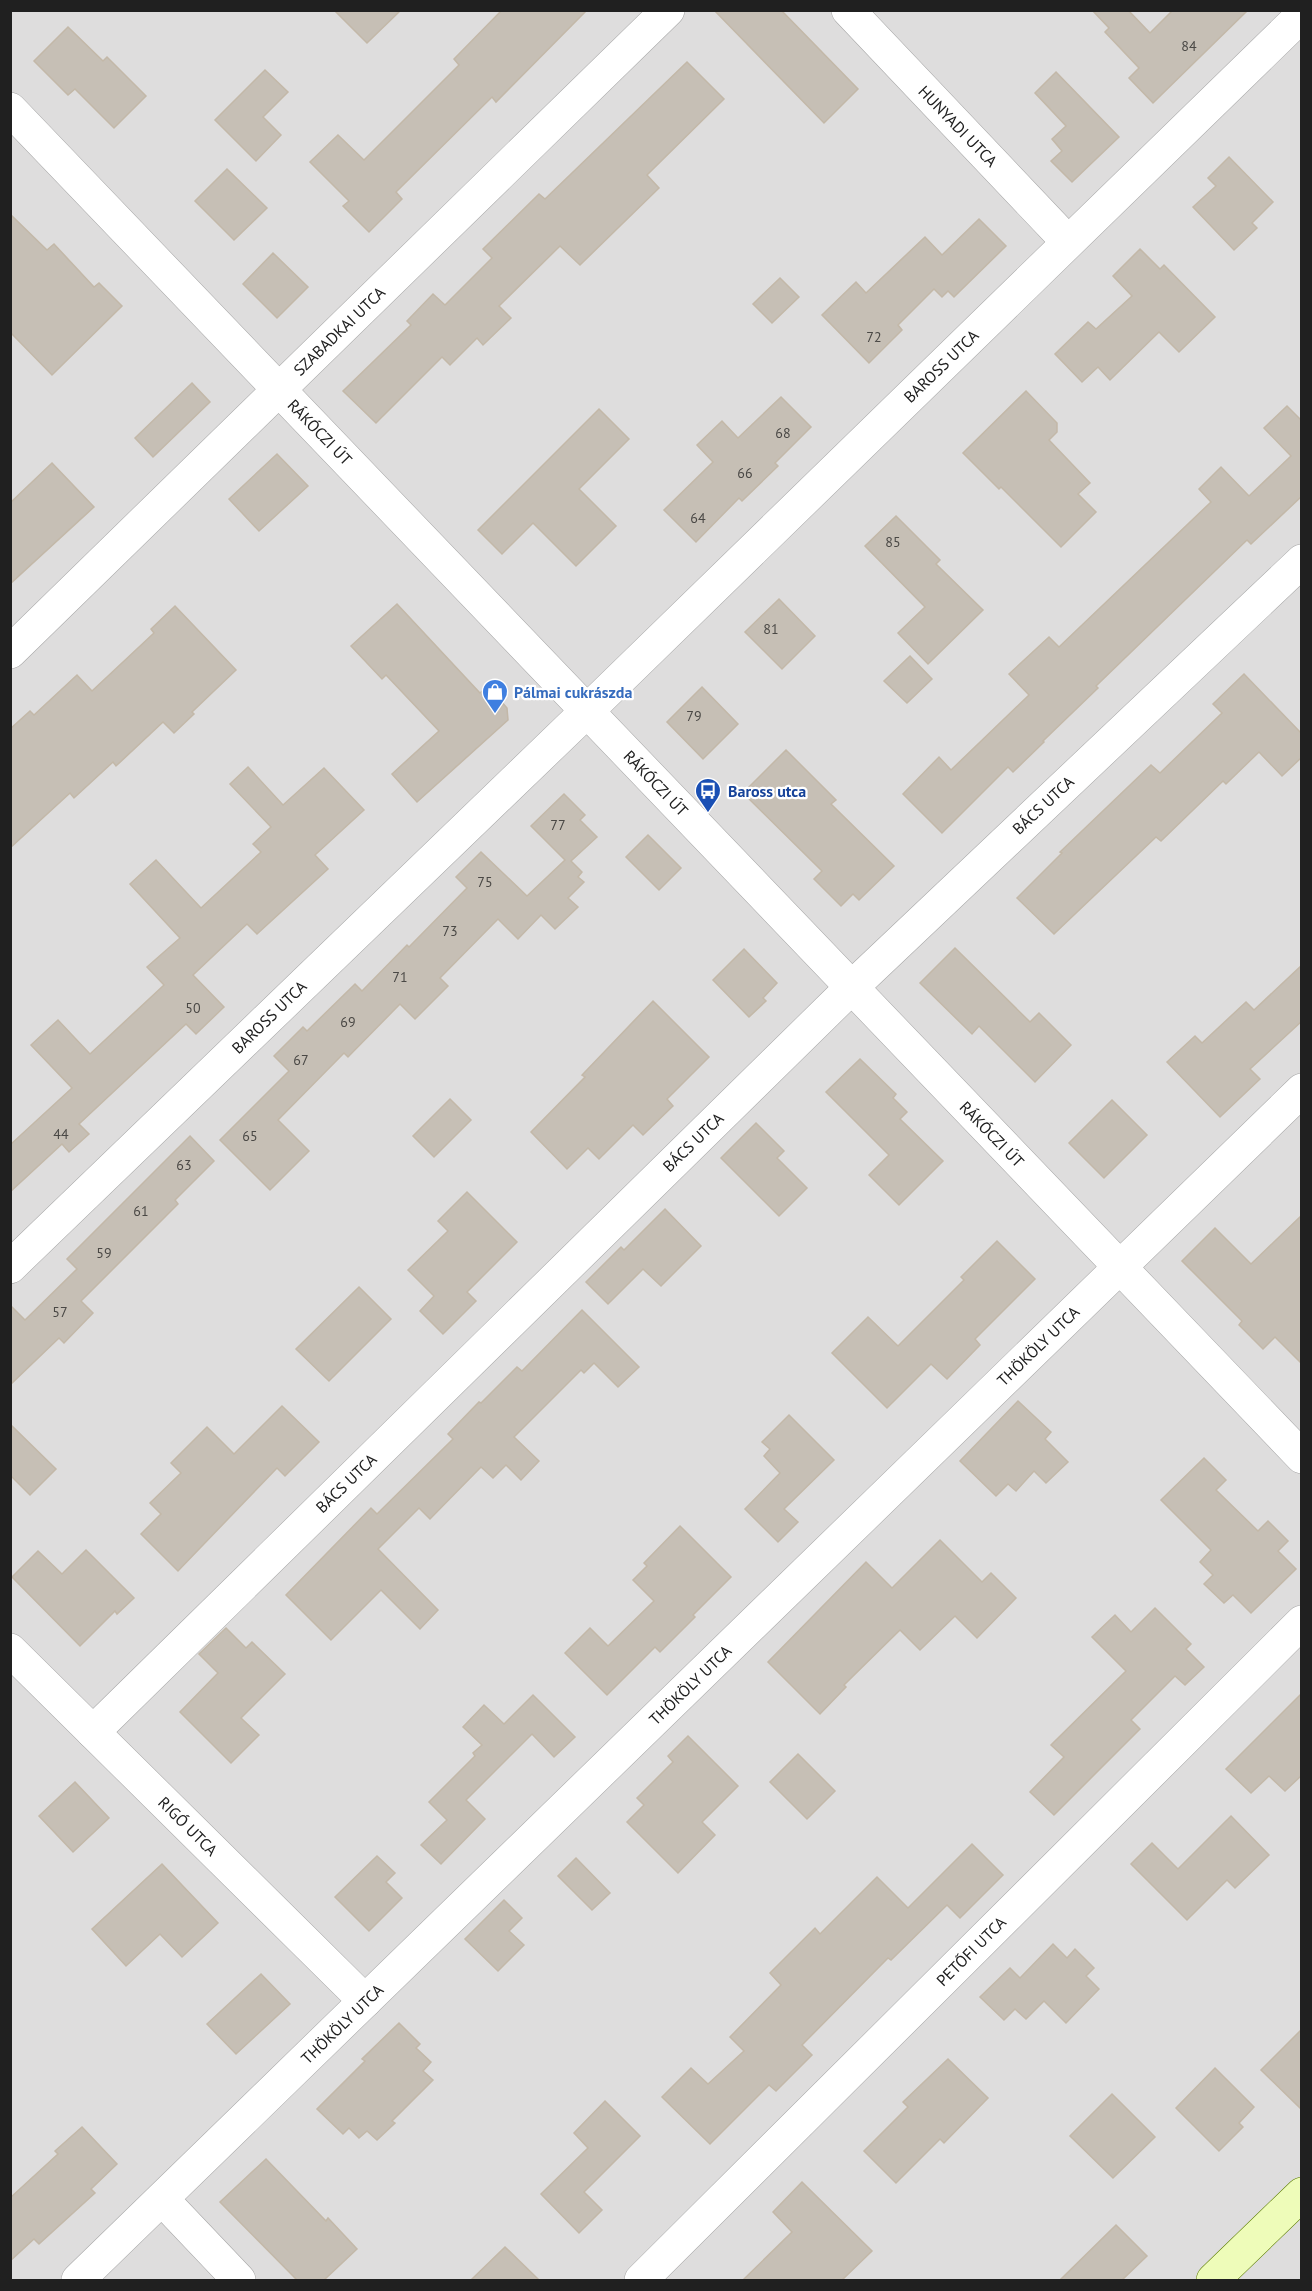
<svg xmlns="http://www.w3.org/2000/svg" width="1312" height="2291" font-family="'PT Sans',sans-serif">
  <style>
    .residential { fill: #dedddd }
    .building { fill: #c6bfb5; stroke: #c3b8a8; stroke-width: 1.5 }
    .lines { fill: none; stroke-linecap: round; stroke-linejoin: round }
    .minor-casing { stroke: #a7a7a7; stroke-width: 34 }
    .tertiary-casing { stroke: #a7a7a7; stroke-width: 34 }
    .secondary-casing { stroke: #5c7d01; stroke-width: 34 }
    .minor { stroke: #fff; stroke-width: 33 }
    .tertiary { stroke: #fff; stroke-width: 33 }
    .secondary { stroke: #eefcb9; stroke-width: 33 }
    .labels { text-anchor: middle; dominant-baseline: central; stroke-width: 4.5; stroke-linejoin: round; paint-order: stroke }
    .number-label { font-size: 14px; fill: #4a4845 }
    .street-label { font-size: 16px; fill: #202020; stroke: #fff }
    .shop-label { font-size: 16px; font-weight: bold; fill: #366cbe; stroke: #fff; text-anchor: start }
    .transit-label { font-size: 16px; font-weight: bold; fill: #164399; stroke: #fff; text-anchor: start }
  </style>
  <rect width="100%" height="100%" fill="#f1efe6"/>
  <!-- residential -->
  <rect class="residential" x="11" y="11" width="1290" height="2269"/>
  <!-- building -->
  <g class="building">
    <path d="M334,10h67l-34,33z"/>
    <path d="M502,10h85l-91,92 -4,-5 -96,95 6,7 -33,33 -26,-26 6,-5 -39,-39 28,-27 26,25 95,-95 -5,-6z"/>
    <path d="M714,10h67l77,79 -34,34z"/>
    <path d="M1092,10h36l22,23 23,-23h75l-95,93 -24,-25 10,-10 -34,-36 4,-4z"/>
    <path d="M68,27l35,34 4,-4 39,39 -32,32 -39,-39 -7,6 -34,-34z"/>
    <path d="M687,62l37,37 -77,76 12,13 -79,77 -20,-19 -61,60 12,12 -28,27 -6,-7 -27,27 -8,-8 -66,66 -33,-32 68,-66 -4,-4 26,-27 12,11 47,-47 -9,-9 56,-55 6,5z"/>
    <path d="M265,70l23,22 -25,25 18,18 -25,26 -41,-41z"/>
    <path d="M1056,72l63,65 -47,45 -21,-21 11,-10 -10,-12 14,-13 -31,-33z"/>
    <path d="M1229,157l44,45 -21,21 5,5 -23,22 -41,-43 23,-21 -8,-8z"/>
    <path d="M227,169l40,39 -33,32 -39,-39z"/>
    <path d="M10,214l37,36 7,-6 40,43 5,-4 23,23 -70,69 -42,-43z"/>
    <path d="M979,219l27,27 -52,51 -6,-6 -6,6 -8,-8 -36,36 4,5 -33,33 -47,-48 34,-33 10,11 59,-56 17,18z"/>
    <path d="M1140,249l20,20 4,-4 51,52 -36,35 -20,-20 -49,48 -12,-13 -16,15 -27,-28 33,-32 8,7 36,-33 -19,-20z"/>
    <path d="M273,253l35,34 -31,31 -34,-34z"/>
    <path d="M780,278l19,19 -27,26 -19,-19z"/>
    <path d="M192,383l18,19 -57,55 -18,-19z"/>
    <path d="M1026,391l31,32v9l-8,8 41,43 -12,11 18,18 -35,35 -60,-60 -2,2 -36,-36z"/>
    <path d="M781,397l30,30 -36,36 3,3 -36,35 -3,-3 -43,44 -32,-32 49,-48 -16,-17 25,-24 16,17z"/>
    <path d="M1287,406l15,15v75l-51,48 -4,-4 -151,146 2,2 -55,53 1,1 -31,30 -5,-5 -66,66 -39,-39 36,-37 12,13 78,-75 -20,-21 40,-37 10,10 152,-145 -12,-13 22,-22 28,29 42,-40 -27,-28z"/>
    <path d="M599,409l30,30 -50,50 37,37 -40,40 -43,-43 -31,31 -24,-24z"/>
    <path d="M277,454l31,32 -49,45 -30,-32z"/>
    <path d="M52,463l42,44 -84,77v-81z"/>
    <path d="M896,516l44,44 -4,4 47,46 -55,54 -30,-31 27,-26 -60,-61z"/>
    <path d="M779,599l36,37 -33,33 -37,-37z"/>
    <path d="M397,604l83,89 8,-7 19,22 1,12 -91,82 -25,-28 47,-43 -53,-56 -4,4 -31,-33z"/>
    <path d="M175,606l61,64 -44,42 2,2 -20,19 -11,-11 -47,44 -3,-4 -39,36 -4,-5 -60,55v-119l20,-18 4,4 43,-40 15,16 62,-58 -3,-4z"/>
    <path d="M910,656l22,23 -25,24 -23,-22z"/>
    <path d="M1244,674l58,60v23l-20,19 -23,-24 -33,32 -3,-3 -62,60 -5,-4 -102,97 -37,-36 45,-45 -2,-1 91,-87 9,8 62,-60 -9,-9z"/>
    <path d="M702,687l36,37 -35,35 -36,-37z"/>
    <path d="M786,750l50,50 -5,4 63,62 -35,34 -6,-6 -12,12 -27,-27 8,-8 -79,-78z"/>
    <path d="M248,767l35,38 41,-37 40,42 -49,45 13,14 -71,65 -10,-10 -54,51 31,32 -28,27 -10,-10 -107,100 10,10 -20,18 -7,-8 -52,48v-47l62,-57 -41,-43 27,-25 32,34 74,-69 -17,-18 33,-29 -50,-54 26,-24 45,48 60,-56 -8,-8 18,-17 -41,-43z"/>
    <path d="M564,794l21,21 -5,5 17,17 -26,24 11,11 -4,5 6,5 -16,16 10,9 -23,22 -14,-14 -23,24 -20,-20 -58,59 8,8 -33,33 -15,-15 -52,53 -4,-4 -66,67 31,31 -39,39 -50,-50 69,-69 -15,-15 29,-29 4,4 48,-47 7,7 45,-46 2,2 58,-59 -11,-11 25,-25 46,44 38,-36 -34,-34z"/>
    <path d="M648,835l33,33 -22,22 -33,-33z"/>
    <path d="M955,948l75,74 9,-9 32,32 -36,37 -56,-56 -7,8 -52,-51z"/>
    <path d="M744,949l33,34 -14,15 3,3 -17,16 -36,-37z"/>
    <path d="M1302,965v56l-52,48 10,10 -40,38 -53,-55 28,-26 7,7 44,-41 8,8z"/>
    <path d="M653,1001l56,56 -42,42 6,7 -30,29 -10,-10 -34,34 -11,-11 -21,21 -36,-37 54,-55 -3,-2z"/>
    <path d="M860,1059l36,35 -3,4 14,14 -7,7 43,42 -44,44 -30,-30 20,-20 -63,-63z"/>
    <path d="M450,1099l21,21 -37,37 -21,-21z"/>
    <path d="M1112,1100l35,35 -43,43 -35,-35z"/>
    <path d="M756,1123l28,28 -7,7 30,30 -28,28 -58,-58z"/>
    <path d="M190,1136l24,25 -39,39 3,4 -97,97 12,12 -29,30 -5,-5 -49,47v-80l15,15 52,-51 -10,-10z"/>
    <path d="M467,1192l50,50 -50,50 9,9 -33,33 -23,-23 14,-15 -26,-26 40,-39 -10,-10z"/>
    <path d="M665,1209l36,37 -40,40 -18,-17 -35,35 -22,-22 35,-35 3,3z"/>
    <path d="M1302,1215v149l-27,-27 -12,12 -24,-24 3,-4 -60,-60 33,-33 36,36z"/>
    <path d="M997,1241l38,38 -60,60 5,6 -33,34 -16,-15 -44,44 -55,-55 36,-36 30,29 66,-66 -3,-3z"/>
    <path d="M359,1287l32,32 -62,62 -33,-32z"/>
    <path d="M582,1310l57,57 -21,20 -24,-24 -10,10 -3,-3 -67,67 25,24 -18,19 -15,-15 -13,13 -12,-11 -51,52 -11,-11 -41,41 60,61 -18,19 -39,-39 -50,50 -45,-45 85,-87 6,6 76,-75 -5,-5 31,-32 2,1 36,-36 5,4z"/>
    <path d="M1018,1401l33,31 -6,7 23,23 -22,21 -12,-12 -18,20 -8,-7 -12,12 -36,-35z"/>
    <path d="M282,1406l37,36 -34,34 -8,-8 -99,103 -37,-37 20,-20 -11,-11 31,-30 -10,-10 36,-36 27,27z"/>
    <path d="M789,1415l45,45 -50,49 14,13 -20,20 -33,-33 35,-36 -16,-17 6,-7 -8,-7z"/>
    <path d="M10,1424l46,45 -26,26 -20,-20z"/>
    <path d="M1204,1458l22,22 -10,10 42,41 10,-10 20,20 -10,10 18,18 -45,44 -18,-18 -9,8 -20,-19 9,-9 -13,-13 11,-12 -50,-50z"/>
    <path d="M680,1526l51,51 -38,38 2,2 -35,35 -5,-5 -48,48 -42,-42 25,-25 18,18 46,-45 -21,-21 14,-14 -3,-3z"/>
    <path d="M940,1540l42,42 9,-9 25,25 -39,40 -22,-22 -35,34 -20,-20 -56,55 2,2 -26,27 -52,-52 98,-100 26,26z"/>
    <path d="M86,1550l48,48 -17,16 -2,-3 -35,35 -68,-69 26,-26 24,23z"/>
    <path d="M1155,1608l36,36 -5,5 18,18 -19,18 -10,-9 -44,44 9,9 -86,86 -24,-23 34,-35 -13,-12 75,-74 -34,-34 23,-22 16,17z"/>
    <path d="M226,1628l20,20 6,-6 33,32 -44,44 18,17 -28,28 -51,-51 38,-39 -19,-19z"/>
    <path d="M1302,1693v82l-17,16 -16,-15 -18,17 -25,-24z"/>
    <path d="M533,1695l42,42 -21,20 -22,-23 -66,66 19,19 -44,45 -20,-19 26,-25 -18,-18 46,-46 -2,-3 9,-8 -19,-18 21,-22 20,19z"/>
    <path d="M688,1736l50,50 -36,36 13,13 -37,38 -51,-51 17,-17 -7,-7 36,-36 -5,-6z"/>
    <path d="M798,1754l37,37 -28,28 -37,-37z"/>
    <path d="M75,1782l34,36 -36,34 -34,-36z"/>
    <path d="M1231,1816l38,39 -34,33 -8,-8 -40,40 -56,-56 21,-21 26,26z"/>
    <path d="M972,1844l31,31 -43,43 -13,-13 -56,55 -3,-2 -86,87 10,10 -36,36 -7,-6 -59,59 -48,-47 29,-29 17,16 36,-33 -14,-14 51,-52 -11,-12 45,-45 5,6 57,-57 31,31z"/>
    <path d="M377,1856l18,17 -9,9 16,16 -33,33 -34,-34z"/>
    <path d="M576,1858l34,35 -18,17 -34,-34z"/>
    <path d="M162,1864l56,59 -36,34 -22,-23 -34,32 -34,-37z"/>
    <path d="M504,1900l18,18 -13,13 15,14 -26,26 -33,-32z"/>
    <path d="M1053,1944l14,14 8,-9 19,19 -8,8 13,13 -33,34 -22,-22 -18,18 -11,-10 -11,11 -24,-23 30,-29 10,10z"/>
    <path d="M261,1974l29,30 -54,50 -29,-30z"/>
    <path d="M399,2023l21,21 -4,4 15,14 -8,9 10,9 -41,41 3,2 -18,17 -10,-9 -8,7 -10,-10 -6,6 -26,-25 48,-48 -3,-2z"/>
    <path d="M1302,2029v81l-41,-40z"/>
    <path d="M948,2059l40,39 -44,45 -4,-4 -44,44 -32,-32 44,-44 -5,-5z"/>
    <path d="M1215,2068l39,39 -15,16 4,4 -24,24 -43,-43z"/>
    <path d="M1112,2094l43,43 -42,41 -43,-42z"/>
    <path d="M605,2101l35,35 -56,56 18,18 -23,23 -38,-39 47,-46 -14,-15z"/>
    <path d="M82,2127l35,37 -26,25 4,4 -56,51 -5,-5 -24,22v-63l48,-44 -3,-3z"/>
    <path d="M266,2159l60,62 2,-3 29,31 -33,31h-27l-77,-78z"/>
    <path d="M802,2182l70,69 -30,29h-99l49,-48 -19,-20z"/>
    <path d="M1116,2225l31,31 -25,24h-62z"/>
    <path d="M505,2247l34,33h-68z"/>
  </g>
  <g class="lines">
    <defs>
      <g id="minor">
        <path d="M848,10l220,232"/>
        <path d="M10,652l658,-642"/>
        <path d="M10,1267l577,-556 715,-696"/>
        <path d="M10,1650l355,351"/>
        <path d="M93,1732l758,-744 451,-427"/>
        <path d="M162,2199l77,81"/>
        <path d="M78,2280l1224,-1190"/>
        <path d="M641,2280l661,-658"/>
      </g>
      <path id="tertiary" d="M10,109l1292,1348"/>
      <path id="secondary" d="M1213,2280l89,-86"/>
    </defs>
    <!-- minor casing -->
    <use href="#minor" class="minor-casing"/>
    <!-- tertiary casing -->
    <use href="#tertiary" class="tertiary-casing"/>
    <!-- secondary casing -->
    <use href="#secondary" class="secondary-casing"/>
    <!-- minor -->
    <use href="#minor" class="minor"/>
    <!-- tertiary -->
    <use href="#tertiary" class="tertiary"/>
    <!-- secondary -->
    <use href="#secondary" class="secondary"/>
  </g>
  <!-- icons -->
  <defs>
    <symbol id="shop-pin" viewBox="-11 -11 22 30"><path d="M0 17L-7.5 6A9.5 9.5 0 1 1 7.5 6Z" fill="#3f7fe0" stroke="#fff"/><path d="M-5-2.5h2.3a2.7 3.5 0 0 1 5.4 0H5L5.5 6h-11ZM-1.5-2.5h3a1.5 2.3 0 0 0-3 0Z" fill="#fff"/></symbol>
    <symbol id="bus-pin" viewBox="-11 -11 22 30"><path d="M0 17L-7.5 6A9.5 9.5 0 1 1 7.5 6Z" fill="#1a4fb4" stroke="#fff"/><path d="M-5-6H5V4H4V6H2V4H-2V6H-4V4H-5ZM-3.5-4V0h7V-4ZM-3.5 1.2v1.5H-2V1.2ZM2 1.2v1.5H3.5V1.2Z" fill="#fff"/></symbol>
  </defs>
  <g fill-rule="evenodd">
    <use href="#shop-pin" x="480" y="677" width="30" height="40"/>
    <use href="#bus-pin" x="693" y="776" width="30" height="40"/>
  </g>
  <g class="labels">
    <!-- number labels -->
    <g class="number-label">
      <text x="1189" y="46">84</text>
      <text x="874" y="337">72</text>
      <text x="783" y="433">68</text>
      <text x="745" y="473">66</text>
      <text x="698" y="518">64</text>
      <text x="893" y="542">85</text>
      <text x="771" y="629">81</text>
      <text x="694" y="716">79</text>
      <text x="558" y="825">77</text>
      <text x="485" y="882">75</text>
      <text x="450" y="931">73</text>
      <text x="400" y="977">71</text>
      <text x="193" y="1008">50</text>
      <text x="348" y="1022">69</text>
      <text x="301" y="1060">67</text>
      <text x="61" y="1134">44</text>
      <text x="250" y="1136">65</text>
      <text x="184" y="1165">63</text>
      <text x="141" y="1211">61</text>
      <text x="104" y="1253">59</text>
      <text x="60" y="1312">57</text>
    </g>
    <!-- street labels -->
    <g class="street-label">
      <text transform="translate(958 126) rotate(46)">HUNYADI UTCA</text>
      <text transform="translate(339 331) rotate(-44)">SZABADKAI UTCA</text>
      <text transform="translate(941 366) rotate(-44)">BAROSS UTCA</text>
      <text transform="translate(320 432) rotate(46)">RÁKÓCZI ÚT</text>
      <text transform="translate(656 783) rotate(46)">RÁKÓCZI ÚT</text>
      <text transform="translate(1043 805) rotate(-43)">BÁCS UTCA</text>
      <text transform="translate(269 1017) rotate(-44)">BAROSS UTCA</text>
      <text transform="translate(992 1134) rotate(46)">RÁKÓCZI ÚT</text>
      <text transform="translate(693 1142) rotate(-44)">BÁCS UTCA</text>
      <text transform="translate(1038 1346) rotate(-44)">THÖKÖLY UTCA</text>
      <text transform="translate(346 1483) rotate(-44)">BÁCS UTCA</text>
      <text transform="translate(690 1685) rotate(-44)">THÖKÖLY UTCA</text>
      <text transform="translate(188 1826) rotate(45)">RIGÓ UTCA</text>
      <text transform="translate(971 1951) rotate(-45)">PETŐFI UTCA</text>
      <text transform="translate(342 2024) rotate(-44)">THÖKÖLY UTCA</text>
    </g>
    <!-- shop labels -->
    <g class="shop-label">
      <text x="514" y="692">Pálmai cukrászda</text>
    </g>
    <!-- transit labels -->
    <g class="transit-label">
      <text x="728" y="791">Baross utca</text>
    </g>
  </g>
  <!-- border -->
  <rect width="1312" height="2291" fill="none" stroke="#202020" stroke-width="24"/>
</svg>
